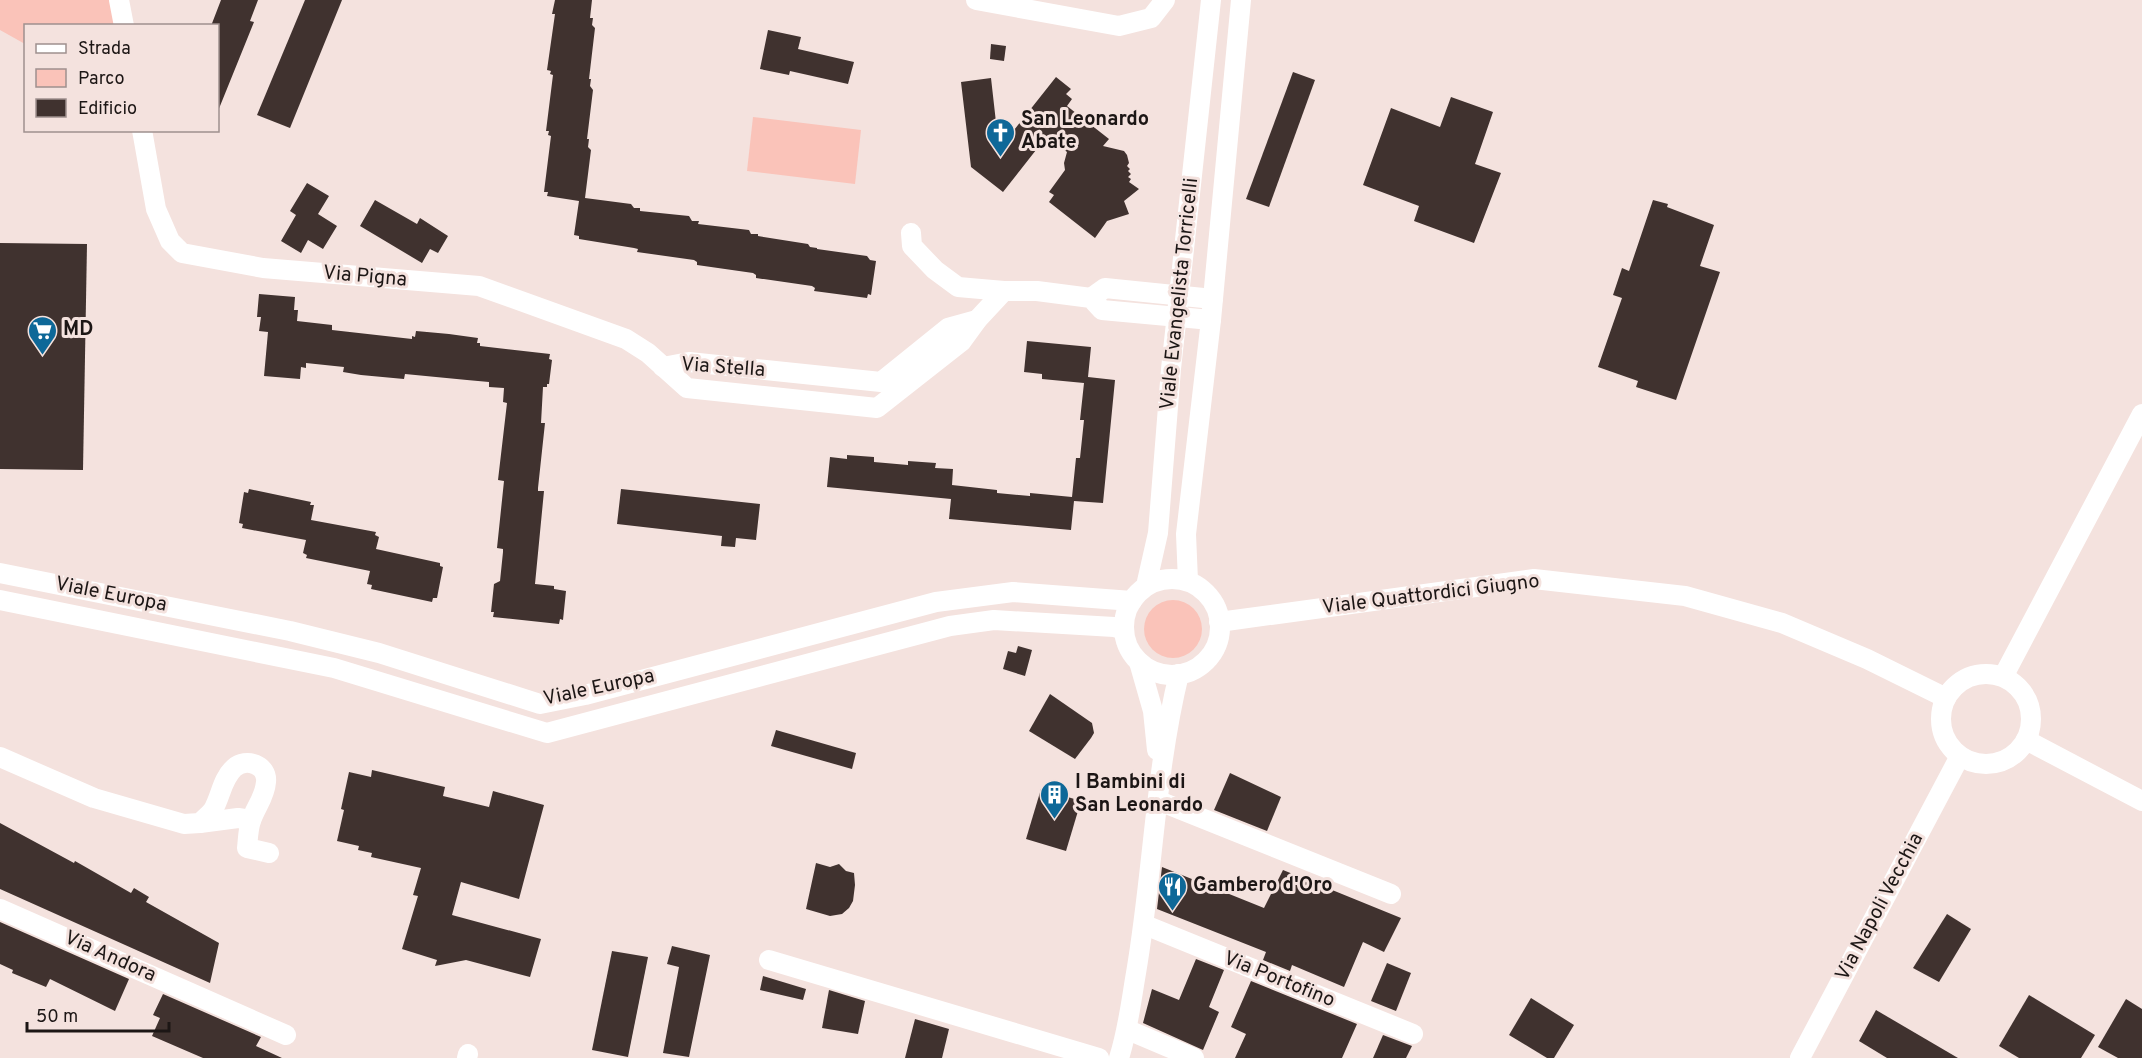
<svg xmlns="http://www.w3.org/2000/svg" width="2142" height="1058" font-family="Overpass,sans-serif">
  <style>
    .green { fill: #fac3b9 }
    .building { fill: #40322f }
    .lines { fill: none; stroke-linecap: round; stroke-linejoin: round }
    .minor { stroke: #fff; stroke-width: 20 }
    .labels { text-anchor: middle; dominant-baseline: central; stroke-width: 6; stroke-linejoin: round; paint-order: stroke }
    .poi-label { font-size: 20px; font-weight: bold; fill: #1c1615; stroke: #f4e2de; text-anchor: start }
    .street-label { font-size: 20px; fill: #1c1615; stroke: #f4e2de }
  </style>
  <rect width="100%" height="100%" fill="#f4e2de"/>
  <!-- green -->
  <g class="green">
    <path d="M0,0h116l5,25 -95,1 -1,18 -25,-14z"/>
    <path d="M753,117l108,13 -6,54 -108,-13z"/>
    <circle cx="1173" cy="629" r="29"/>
  </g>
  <!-- building -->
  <g class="building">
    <path d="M221,0h37l-8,21 4,1 -36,89v-85h-7z"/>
    <path d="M305,0h37l-52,128 -33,-13z"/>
    <path d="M555,0h37l-2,18h3l-1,7 3,3 -6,51h2l-1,7 3,4 -6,49h2l-1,8 3,3 -6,48 46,6 3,4h6v3l49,5 3,5h7l-1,3 51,6 2,4h7v2l50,8 2,3 7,1v1l50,7 3,4 6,1 -5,34 -3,-1 -1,4 -53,-7 1,-3 -3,-2 -56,-8v-3l-3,-2 -56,-8v-3l-3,-2 -57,-8 1,-3 -4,-1 -55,-9v-3l-5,-1 5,-34 -32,-5 1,-4h-4l7,-56 -3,-1 1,-4h-3l7,-56 -3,-1 1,-3 -4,-1 8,-56h-3z"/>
    <path d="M768,30l33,7 -3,12 56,13 -6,22 -58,-13 -1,4 -29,-6z"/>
    <path d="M991,44l15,2 -2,15 -14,-2z"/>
    <path d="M1293,72l22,8 -46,127 -23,-8z"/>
    <path d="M1056,77l15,12 -5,5 6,5 -5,7 42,33 -6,7 21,5 3,4 2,8 -2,3 3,3 -2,2 3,3 -3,3 3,2 -2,3 10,7 -15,12 5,13 -22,7 -12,17 -46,-36 5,-7 -5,-3 16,-22 -1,-7 3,-11 -20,-16 -44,56 -32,-25 -10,-85 30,-4 8,71z"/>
    <path d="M1451,97l42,15 -18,52 26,9 -27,70 -60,-22 5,-15 -56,-21 28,-77 49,19z"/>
    <path d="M307,183l22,13 -11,18 19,12 -14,23 -15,-9 -7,13 -20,-12 15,-26 -6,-4z"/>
    <path d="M375,200l42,24 3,-6 28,18 -10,17 -8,-4 -8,14 -62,-37z"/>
    <path d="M1653,200l15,4 -1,3 47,18 -14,41 20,6 -44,128 -40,-13 2,-6 -40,-14 24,-69 -9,-3 9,-27 7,3z"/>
    <path d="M0,243l87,1 -4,226 -83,-1z"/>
    <path d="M259,294l36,3 -1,13h4l-1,11 35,4v5l80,9v-3l3,1 1,-6 33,3 29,4 -1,5h3v3l70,8 -1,5 3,1 -3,24h-2v3h-4l-2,36h4l-7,65v3h6l-9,93 19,2v3l12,2 -3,29 -3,-1 -1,5 -66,-7 1,-5h-3l3,-28 6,-3 3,-29v-3l-6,-1 7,-67 -6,-1 9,-77 -4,-1 1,-14 -15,-1v-5l-22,-2 -62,-6 -1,5 -43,-4 -18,-3 1,-5 -38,-4v5l-5,-1 -1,12 -36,-3 4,-44 -9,-1 2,-14h-4z"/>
    <path d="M1027,341l64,6 -3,30 27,3 -12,123 -29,-2 -3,29 -122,-11 2,-20 -124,-12 3,-30 17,2v-4l27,2v5l34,3v-4l28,2 -1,5 18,1 -1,16 45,5v3l33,3v-3l42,4 4,-39h4l4,-38h-4l4,-37 -42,-4v-5l-18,-2z"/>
    <path d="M249,489l62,13 -1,3h4l-3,15 65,12 -1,3 4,2 -3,12 64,14v3l3,1 -6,31h-4l-1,4 -61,-13 1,-4 -5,-1 3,-13 -64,-13 1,-3 -4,-2 3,-13 -64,-12 1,-4 -4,-1 5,-31 4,1z"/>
    <path d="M621,489l139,15 -4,36 -20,-2 -1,9 -14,-1 1,-10 -105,-12z"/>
    <path d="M1018,646l14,4 -7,26 -22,-7 5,-18 8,2z"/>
    <path d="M1050,694l42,29 2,10 -3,5 -16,21 -46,-28z"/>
    <path d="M776,730l80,23 -4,16 -81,-23z"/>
    <path d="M372,770l73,17 -2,9 46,11 4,-16 51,14 -25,94 -58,-17 -9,33 89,24 -11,38 -64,-17 -31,6 2,-6 -35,-11 16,-53 -5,-1 8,-27 -50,-11 1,-4 -14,-3 1,-4 -22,-5 7,-31 -3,-1 8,-37 22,5z"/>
    <path d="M1230,773l51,24 -14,34 -53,-21z"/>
    <path d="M1041,789l40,12 -15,50 -40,-12z"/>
    <path d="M0,823l74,40 1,-2 56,32 3,-5 15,9 -3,5 73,41 -9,40 -210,-94z"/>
    <path d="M816,863l14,4 9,-3 7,7 8,2 1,12 -2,16 -4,7 -7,6 -12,2 -24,-7z"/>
    <path d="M1162,867l102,41 19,-38 118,48 -17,34 -21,-10 -19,45 -52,-22 -2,6 -27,-11 3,-8 -109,-43z"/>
    <path d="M1947,914l24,15 -32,53 -26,-14z"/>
    <path d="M0,922l129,57 -14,32 -65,-32 -4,8 -34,-14 1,-3 -13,-6z"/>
    <path d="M672,946l38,9 -21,102 -26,-4 16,-86 -12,-3z"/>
    <path d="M612,951l36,6 -20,100 -36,-7z"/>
    <path d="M1196,959l28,11 -15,37 10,5 -16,38 -60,-27 9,-34 27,11z"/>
    <path d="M1387,963l24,10 -15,38 -25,-10z"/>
    <path d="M763,976l43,13 -3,11 -43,-10z"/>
    <path d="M1251,981l106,43 -15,34h-107l11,-24 -15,-7z"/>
    <path d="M829,990l36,11 -7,33 -36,-6z"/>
    <path d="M163,994l98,43 -5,9 26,12h-79l-51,-22 8,-18 -7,-3z"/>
    <path d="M2029,995l66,40 -14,23h-62l-20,-12z"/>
    <path d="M1531,998l43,27 -20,33h-7l-38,-23z"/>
    <path d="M2126,999l16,10v49h-24l-20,-11z"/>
    <path d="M1876,1010l82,48h-71l-28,-17z"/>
    <path d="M915,1019l34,10 -7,29h-37z"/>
    <path d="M1383,1035l29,11 -6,12h-33z"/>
  </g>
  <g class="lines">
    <!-- minor -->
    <g class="minor">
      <path d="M119,0l5,26"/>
      <path d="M976,0l143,26 32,-8 14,-18"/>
      <path d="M142,130l14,79 14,32 12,12 81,15 216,18 147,53 22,14 39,35 190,20 84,-66 16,-22 27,-29"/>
      <path d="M911,233l1,13 23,24 23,17 46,4h33l54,7 11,12 109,10"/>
      <path d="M1091,298l14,-10 108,11"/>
      <path d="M663,367l26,-5 192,20 67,-54 29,-8"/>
      <path d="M0,573l290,58 89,22 161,51 45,-9 351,-93 77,-10 119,9"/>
      <circle cx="1172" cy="627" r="48"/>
      <path d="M1188,581l-2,-47 25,-214 30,-320"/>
      <path d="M1146,586l12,-53 13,-164 40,-369"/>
      <path d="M0,600l334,68 213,65 403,-107 44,-6 120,7 10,3"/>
      <path d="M1219,622l315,-43 151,17 97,27 85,36 79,39"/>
      <path d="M1139,662l14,49 4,39"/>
      <circle cx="1986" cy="719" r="45"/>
      <path d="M2003,677l139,-263"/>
      <path d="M2026,740l116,61"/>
      <path d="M0,757l94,41 90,26 16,-1c4,-4 10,-9 13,-13 8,-14 9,-31 21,-42 12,-11 34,-3 32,14 -1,15 -11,26 -15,39 -3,8 -3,19 -4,27l22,5"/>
      <path d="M1159,801l232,93"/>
      <path d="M200,823l38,-5 13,2"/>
      <path d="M0,909l286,126"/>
      <path d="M1145,925l268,109"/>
      <path d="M769,960l330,98"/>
      <path d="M1128,1030l66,28"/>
      <path d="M467,1058l1,-4"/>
      <path d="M1119,1058c9,-28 12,-56 17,-85 17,-99 19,-201 43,-299"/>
      <path d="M1800,1058l160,-302"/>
    </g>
  </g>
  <!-- icons -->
  <defs>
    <symbol id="church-pin" viewBox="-11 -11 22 30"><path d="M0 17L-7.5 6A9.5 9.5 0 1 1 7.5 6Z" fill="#0e6898" stroke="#f4e2de"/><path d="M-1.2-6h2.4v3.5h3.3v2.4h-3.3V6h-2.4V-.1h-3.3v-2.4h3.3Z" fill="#fff"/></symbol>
    <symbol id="supermarket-pin" viewBox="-11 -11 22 30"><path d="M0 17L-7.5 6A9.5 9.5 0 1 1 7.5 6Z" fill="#0e6898" stroke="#f4e2de"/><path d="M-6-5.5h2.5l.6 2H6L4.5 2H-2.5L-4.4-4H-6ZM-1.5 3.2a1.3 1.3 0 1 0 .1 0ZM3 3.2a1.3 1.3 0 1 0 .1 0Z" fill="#fff"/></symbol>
    <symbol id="building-pin" viewBox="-11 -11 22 30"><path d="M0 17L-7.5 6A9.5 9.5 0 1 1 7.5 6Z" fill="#0e6898" stroke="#f4e2de"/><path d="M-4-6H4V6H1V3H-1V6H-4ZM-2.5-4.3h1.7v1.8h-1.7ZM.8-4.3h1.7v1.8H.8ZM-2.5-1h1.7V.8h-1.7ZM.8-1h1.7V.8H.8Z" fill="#fff"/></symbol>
    <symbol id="restaurant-pin" viewBox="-11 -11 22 30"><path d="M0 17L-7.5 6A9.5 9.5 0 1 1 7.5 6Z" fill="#0e6898" stroke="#f4e2de"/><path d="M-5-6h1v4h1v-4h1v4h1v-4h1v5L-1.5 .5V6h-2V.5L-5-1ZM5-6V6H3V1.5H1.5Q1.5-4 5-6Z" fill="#fff"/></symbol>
  </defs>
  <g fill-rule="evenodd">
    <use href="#church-pin" x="984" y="116" width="33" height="45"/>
    <use href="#supermarket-pin" x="26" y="314" width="33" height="45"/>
    <use href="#building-pin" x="1038" y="778" width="33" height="45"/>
    <use href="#restaurant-pin" x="1156" y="870" width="33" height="45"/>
  </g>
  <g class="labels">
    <!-- poi labels -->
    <g class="poi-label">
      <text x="1021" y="120">San Leonardo<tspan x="1021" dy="23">Abate</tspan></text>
      <text x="63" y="330">MD</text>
      <text x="1075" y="783">I Bambini di<tspan x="1075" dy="23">San Leonardo</tspan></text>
      <text x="1193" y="886">Gambero d'Oro</text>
    </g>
    <!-- street labels -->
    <g class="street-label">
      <text transform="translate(365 277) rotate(5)">Via Pigna</text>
      <text transform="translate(1180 294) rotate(-84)">Viale Evangelista Torricelli</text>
      <text transform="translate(723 368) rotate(4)">Via Stella</text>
      <text transform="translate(111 595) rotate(11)">Viale Europa</text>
      <text transform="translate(1431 595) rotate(-7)">Viale Quattordici Giugno</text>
      <text transform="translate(599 688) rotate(-12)">Viale Europa</text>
      <text transform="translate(1880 907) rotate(-62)">Via Napoli Vecchia</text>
      <text transform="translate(110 957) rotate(24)">Via Andora</text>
      <text transform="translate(1279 980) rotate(22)">Via Portofino</text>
    </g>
  </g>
  <!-- legend -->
  <rect x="24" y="24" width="195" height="108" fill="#f4e2de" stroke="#9e908e" stroke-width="1.5"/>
  <rect x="36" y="44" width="30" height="9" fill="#ffffff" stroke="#9e908e" stroke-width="1.5"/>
  <text x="78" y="54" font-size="18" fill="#1c1615">Strada</text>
  <rect x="36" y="69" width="30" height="18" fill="#fac3b9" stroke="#9e908e" stroke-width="1.5"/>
  <text x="78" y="84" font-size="18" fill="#1c1615">Parco</text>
  <rect x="36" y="99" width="30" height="18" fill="#40322f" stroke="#9e908e" stroke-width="1.5"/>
  <text x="78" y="114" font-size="18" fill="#1c1615">Edificio</text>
  <!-- scale -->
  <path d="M27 1022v9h142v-9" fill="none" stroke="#1c1615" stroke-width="3"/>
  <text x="36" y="1022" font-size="18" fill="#1c1615" stroke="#f4e2de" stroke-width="4.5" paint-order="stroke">50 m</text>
</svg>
